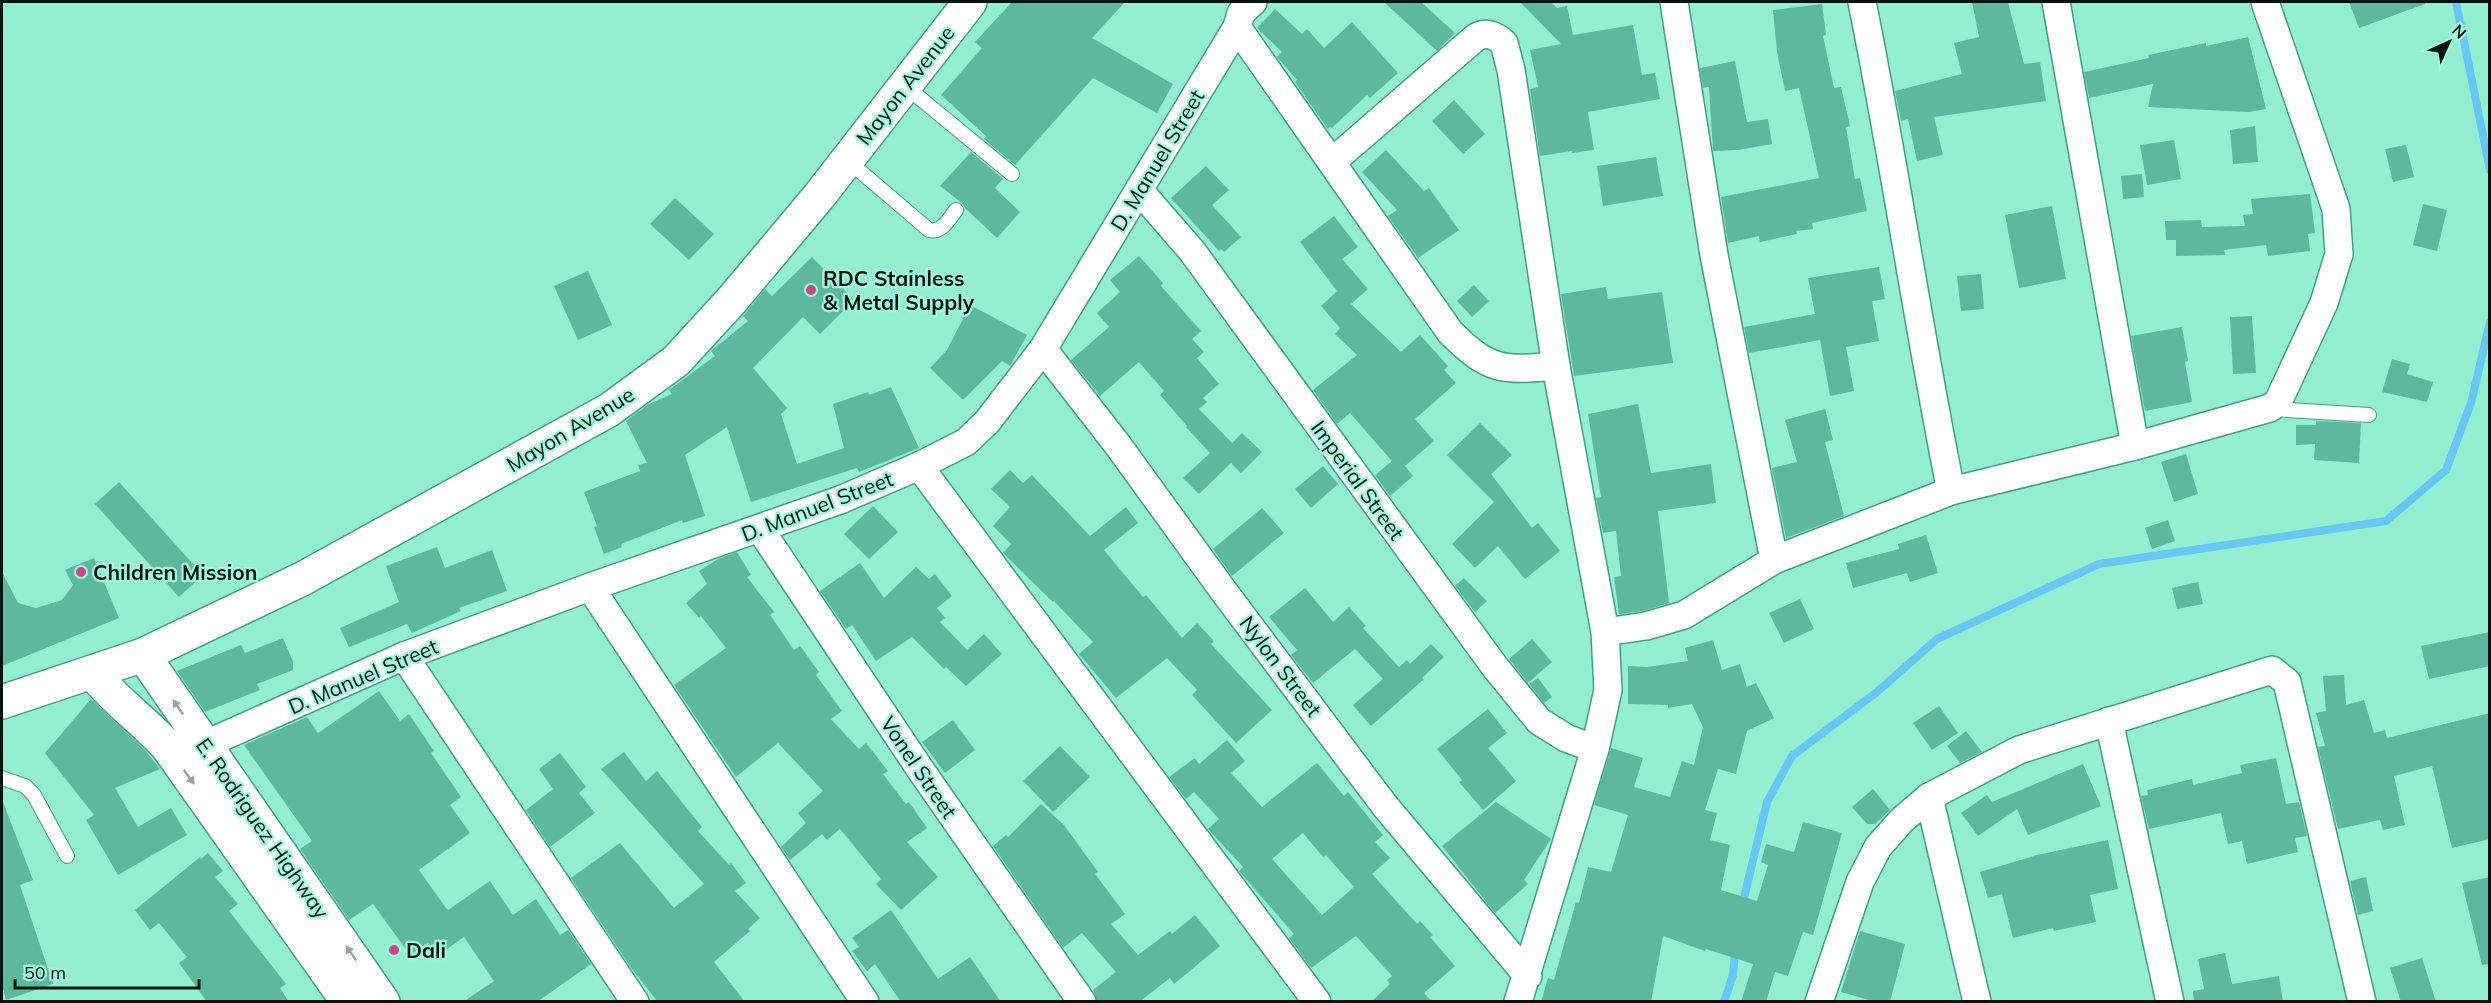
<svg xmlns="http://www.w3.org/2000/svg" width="2491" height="1003" font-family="Mulish,sans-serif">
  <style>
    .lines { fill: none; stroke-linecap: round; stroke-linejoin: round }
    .stream { stroke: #67c8f6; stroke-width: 8 }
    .building { fill: #5eb89c; fill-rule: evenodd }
    .service-casing { stroke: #439f84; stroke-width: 16 }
    .minor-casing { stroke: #439f84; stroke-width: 30 }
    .secondary-casing { stroke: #439f84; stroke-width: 36 }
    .primary-casing { stroke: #439f84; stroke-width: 36 }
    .service { stroke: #fff; stroke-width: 14 }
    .minor { stroke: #fff; stroke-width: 27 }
    .secondary { stroke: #fff; stroke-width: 33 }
    .primary { stroke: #fff; stroke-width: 33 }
    .oneway { fill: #99a19f }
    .poi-dot { fill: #c9468c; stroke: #a1fcde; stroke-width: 2 }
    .labels { text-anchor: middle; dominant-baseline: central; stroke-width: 4.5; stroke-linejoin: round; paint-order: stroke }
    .street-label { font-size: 21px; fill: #00150e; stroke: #a1fcde }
    .poi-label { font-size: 21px; font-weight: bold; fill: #00150e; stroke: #a1fcde; text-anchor: start }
  </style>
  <rect width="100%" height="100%" fill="#94efd1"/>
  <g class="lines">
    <!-- stream -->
    <g class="stream">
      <path d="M2456,2l34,168"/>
      <path d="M1742,906l25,-104 25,-46 85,-64 60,-53 162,-75 287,-43 60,-51 25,-67 19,-81"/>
      <path d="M1724,1002l9,-27 2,-24"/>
    </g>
  </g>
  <!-- building -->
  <g class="building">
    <path d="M1012,2h113l-33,36 81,46 -16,29 -64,-35 -78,87 -31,-26 2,-3 -45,-41 41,-47 -7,-6z"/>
    <path d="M1384,2h37l34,31 -18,18z"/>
    <path d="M1520,2h31l6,6 10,-2 6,29 60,-10 9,50 13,-2 5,26 -72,13 6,38 -22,3v-2l-32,5 -10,-67 8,-2 -8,-37 31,-6z"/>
    <path d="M1972,2h36l16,62 16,-2 6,39 -112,16 9,38 -26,6 -9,-42 -7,2 -6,-30 67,-17 -8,-31 25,-6z"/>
    <path d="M2349,2h76v2l-66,24z"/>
    <path d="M1822,4l4,31 -3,1 11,52 7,-1 9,39 -4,1 9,52 5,-1 7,33 -55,12 1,6 -17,2 1,3 -37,8 -1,-6 -31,7 -7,-46 98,-19 -20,-90 -14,3 -8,-39 -4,-42z"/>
    <path d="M1275,9l27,25 5,-5 17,19 28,-26 46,51 -28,25 -3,-3 -35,33 -2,-1 -2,2 -33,-47 2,-2 -20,-23 5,-5 -25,-24z"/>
    <path d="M2248,37l18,72 -17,3 -101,-5 5,-23 -64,14 -5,-26 65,-14 -1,-3 58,-12v3z"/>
    <path d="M1735,61l12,61 21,-3 4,25 -34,6 -25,1 -4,-64 -6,1 -3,-20z"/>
    <path d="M1454,100l31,34 -22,20 -31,-33z"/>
    <path d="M2255,126l3,36 -25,2 -3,-34z"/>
    <path d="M2174,140l7,39 -34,6 -7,-40z"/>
    <path d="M2406,145l8,32 -21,5 -8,-33z"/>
    <path d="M1386,150l38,41 5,-3 30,42 -41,28 -30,-42 9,-6 -35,-38z"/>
    <path d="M971,152l32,27 -8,9 25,24 -23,26 -32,-30 -3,-5 -22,-17z"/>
    <path d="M1656,157l7,39 -60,10 -6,-40z"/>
    <path d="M1206,166l23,24 -17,15 29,32 -17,15 -3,-3 -2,2 -48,-53z"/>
    <path d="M2142,174l2,23 -21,2 -2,-23z"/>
    <path d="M2310,194l5,39 -7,1 2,17 -42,5 -2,-11 -42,5 1,5 -49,1v-16h-10l-1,-19 36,-1 1,7 43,-1 -2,-11 10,-1 -2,-15z"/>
    <path d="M675,198l39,36 -25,26 -39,-36z"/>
    <path d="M2423,204l24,6 -10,41 -24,-6z"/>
    <path d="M2052,206l14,73 -47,9 -14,-73z"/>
    <path d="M1334,216l24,31 -16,12 26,30 -17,15 50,48 19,-17 28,31 -4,4 12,13 -41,36 19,22 -29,25 8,10 -23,20 -15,-21 17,-14 -42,-48 -13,11 -24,-34 44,-35 -22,-21 5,-6 -19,-22 16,-15 -37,-49z"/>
    <path d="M1139,256l24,27 -2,3 40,45 -9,8 12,13 -7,6 22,26 -16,14 4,4 -8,7 33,34 10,-10 20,19 -21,21 -10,-10 -32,31 -16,-16 27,-25 -24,-26 1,-1 -27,-31 4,-4 -25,-29 -39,34 -29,-36 38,-33 -12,-14 23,-21 -10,-12z"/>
    <path d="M812,257l42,43 -34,34 -17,-17 -50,51 34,40 -6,6 16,50 47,-16 -11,-44 35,-12 1,3 22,-8 28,61 -60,24 -2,-4 -106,34 -24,-75 -42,28 20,61 -22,7 -1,-3 -61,24 1,3 -18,7 -10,-27 3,-1 -13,-34 56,-21 -2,-6 9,-2 -21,-42 21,-16 25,-11 -3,-4 46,-34 -4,-5 37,-30 -5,-5 22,-27 7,7z"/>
    <path d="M1879,267l6,32 -13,2 7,40 -33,6 8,44 -24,5 -10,-56 -71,13 -5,-26 71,-13 -7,-36z"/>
    <path d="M588,271l24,54 -34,15 -24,-54z"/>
    <path d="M1981,274l3,35 -23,2 -4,-35z"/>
    <path d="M1474,285l15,16 -17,16 -15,-16z"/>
    <path d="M1606,287l2,12 54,-7 11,71 -99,13 -13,-82z"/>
    <path d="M970,305l57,30 -17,31 -8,-5 -39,39 -33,-32 17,-18z"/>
    <path d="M2252,316l4,57 -23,1 -3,-57z"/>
    <path d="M2182,327l6,34 -3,1 7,40 -47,9 -14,-75z"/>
    <path d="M2392,359l18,5 -3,10 26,8 -6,20 -45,-10z"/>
    <path d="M1638,404l13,69 60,-9 5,39 -58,8 11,92 -26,8 -24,3 -5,-37 7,-1 -5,-45 -13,2 -7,-35 5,-1 -13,-83z"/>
    <path d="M1825,409l8,31 -8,2 19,74 -58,22 -14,-70 25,-6 -12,-42z"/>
    <path d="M2316,421l45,2 -2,40 -45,-3 1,-16 -19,1v-20h20z"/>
    <path d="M1480,423l32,32 -21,19 41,54 6,-5 22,28 -35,28 -27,-33 -23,22 -23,-24 42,-42 -47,-47z"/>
    <path d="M2186,454l12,40 -24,8 -13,-40z"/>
    <path d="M1323,466l15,18 -27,24 -16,-19z"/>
    <path d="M1010,470l13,13 9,-8 58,61 36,-29 12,16 -34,27 39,47 3,-2 36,43 15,-15 17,18 -3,3 61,66 -36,33 -44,-48 5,-5 -30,-32 -51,40 -37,-44 14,-12 -39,-41 -1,1 -50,-49 8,-9 -18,-18 17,-19 -19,-18z"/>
    <path d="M119,482l84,93 -24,22 -84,-93z"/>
    <path d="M873,506l25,26 -29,27 -25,-25z"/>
    <path d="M1262,508l22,25 -52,43 -19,-27z"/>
    <path d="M2168,520l7,21 -23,8 -7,-21z"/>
    <path d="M1926,535l12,38 -28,9 -3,-9 -54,15 -7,-25 53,-14 -1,-5z"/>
    <path d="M437,547l8,21 47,-18 15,41 -48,17 2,3 -49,22 -5,-9 -58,23 -9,-19 59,-26 -13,-36z"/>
    <path d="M737,552l14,23 -4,2 27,35 -4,3 24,35 6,-4 19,26 -3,3 26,36 -11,8 28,30 7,-6 22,28 -5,3 23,30 3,-2 18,26 -20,14 31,35 -37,33 -25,-26 5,-5 -41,-50 -13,11 -5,-6 -32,26 -9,-13 25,-24 -8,-10 25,-22 -45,-48 -42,34 -62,-92 52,-37 -25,-32 -2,2 -13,-15 21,-19 -8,-13 19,-12z"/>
    <path d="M94,558l25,60 -117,48v-94l16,31 18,5 26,-8 11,-15 -8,-15z"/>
    <path d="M860,563l24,35 32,-31 13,12 6,-5 17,22 -15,12 8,10 -5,4 27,28 17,-16 18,20 -36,32 -20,-19 -2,2 -32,-32 -36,24 -24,-36 -6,4 -26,-38z"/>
    <path d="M1464,578l23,23 -12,11 -20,-26z"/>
    <path d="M2198,582l5,22 -26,5 -5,-21z"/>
    <path d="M1305,588l28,34 16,-15 17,19 -3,2 36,39 8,-7 3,4 21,-20 13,13 -22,21 2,1 -53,47 -18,-21 30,-26 -28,-30 -42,34 -22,-28 6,-5 -28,-33z"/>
    <path d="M1800,599l14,30 -30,14 -15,-30z"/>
    <path d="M2490,632v34l-61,13 -8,-33z"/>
    <path d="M283,638l10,24v8l-36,14 3,6 -55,22 -28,-41 64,-26 4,8z"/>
    <path d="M1532,639l20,23 -24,21 -19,-24z"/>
    <path d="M1713,640l9,30 18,-6 7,23 9,-4 18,35 -27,13 -11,43 -18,-5 -13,41 12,3 -7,27 20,5 -9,45 36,11 11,-36 -7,-3 5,-18 28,8 9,-30 39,11 -29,102 -10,-3 -15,44 -13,-4 -9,30h-25l12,-38 -47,-15 -1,2 -42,-15 -12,66h-110l7,-24 6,2 22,-78 3,1 9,-36 23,5 17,-57 -34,-10 17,-57 32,10 -9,29 36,10 12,-36 12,4 9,-38 -11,-23 -24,4v-3l-40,-1v-38l19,1 41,-6 -3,-13z"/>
    <path d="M2344,675l2,30 18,-5 10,33 11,-3 2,8 103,-25v126l-38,9 -20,-82 -38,10 11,49 -22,5 -3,-10 -42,9 -20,-82 7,-1 -9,-33 10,-2 -3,-35z"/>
    <path d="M1538,678l14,19 -8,6 -15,-19z"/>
    <path d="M379,691l21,30 9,-7 25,37 -3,2 30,44 -11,8 20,28 -51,37 27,38 2,2 42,-29 23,34 23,-16 24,36 8,-5 23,34 -54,38h-74l31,-21 -30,-44 -27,19 -9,-13 -18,12 -37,-51 -24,16 -49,-71 12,-8 -68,-96 63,-28 11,16z"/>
    <path d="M91,699l54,51 15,19 -45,19 23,39 33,-19 16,27 -69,40 -32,-55 8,-5 -49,-62z"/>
    <path d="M1939,706l19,27 -26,17 -19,-27z"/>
    <path d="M1488,709l19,24 -19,15 28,33 -33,29 -24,-28 3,-2 -25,-31z"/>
    <path d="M953,720l22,30 -30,23 -23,-31z"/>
    <path d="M1966,731l16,21 -22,11 -13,-17z"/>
    <path d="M1227,740l18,21 -14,12 31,34 55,-44 27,33 4,-4 35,43 -8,7 15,16 -18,16 45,50 3,-3 13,14 -3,2 25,29 -31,27 8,9h-61l19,-18 -3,-4 5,-4 -36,-40 -45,32 -22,-30 5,-4 -55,-63 4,-4 -35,-38 11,-10 -25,-27 -8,7 -17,-22 26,-19 4,6zM1303,833l20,24 3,-2 28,32 -32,28 -50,-56z"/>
    <path d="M1060,746l30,31 -37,35 -30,-31z"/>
    <path d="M624,752l22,29 11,-10 45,56 -4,4 31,34 2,-2 15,20 -11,8 25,27 -12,11 2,2 -36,31 31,40h-87l-26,-33 -61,-91 49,-35 54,65 30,-24 -103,-115z"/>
    <path d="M560,753l26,34 -7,6 16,20 -45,34 -24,-37 27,-21 -14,-20z"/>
    <path d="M2276,758l10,46 13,-2 8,34 -12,2 3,14 -51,12 -5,-23 -14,3 -7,-31 -72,16 -8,-33 7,-1 -1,-5 45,-11 1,6 49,-12 -2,-8z"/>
    <path d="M2083,764l18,42 -73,29 -11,-26 -39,27 -17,-23 26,-18 5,7z"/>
    <path d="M1873,789l17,21 -15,14h-8l-15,-17z"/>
    <path d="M2,802h1l30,78 -13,5 33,99 -47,16 -4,-15z"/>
    <path d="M1496,802l55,37 -27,41 4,4 -33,29 -53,-67z"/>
    <path d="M1041,804l23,21 34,47 -3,2 30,40 -14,10 27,31 32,-24 2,3 23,-19 25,31 -46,38 -4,-6 -31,24h-41l-5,-12 23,-18 -34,-39 -19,15 -70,-102 13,-11 2,2z"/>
    <path d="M2108,840l10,49 -28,6 6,27 -42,9 -1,-3 -40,10 -11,-44 -14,4 -8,-26 57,-17z"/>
    <path d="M208,853l15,18 -8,6 23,27 -9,7 57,73 -6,4 9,14h-82l-28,-39 8,-6 -28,-34 -9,7 -15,-20 65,-53 1,2z"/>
    <path d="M2366,877l7,34 -15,4 -8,-34z"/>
    <path d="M2490,877v87l-8,1 -20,-82z"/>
    <path d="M891,910l47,69 32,-22 31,45h-100l-26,-38 -8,7 -15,-20 7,-4 -7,-9z"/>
    <path d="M1860,931l45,13 -15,58h-14l-35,-10z"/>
    <path d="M2225,953l7,31 47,-8 4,26h-89l-1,-11 11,-2 -6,-30z"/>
    <path d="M2422,958l14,44h-35l-11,-34z"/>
  </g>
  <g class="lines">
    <defs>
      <g id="service">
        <path d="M904,85l108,89"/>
        <path d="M847,160l82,70c13,3 20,-11 27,-20"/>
        <path d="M2272,409l97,6"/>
        <path d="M2,778l23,8 9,9 33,61"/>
      </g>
      <g id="minor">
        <path d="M1253,2l-12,11 -4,14 213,305c39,39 52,39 106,34"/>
        <path d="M1674,2l40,253 60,305"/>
        <path d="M1862,2c33,162 56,326 89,489"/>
        <path d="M2056,2l79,444"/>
        <path d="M1333,161l142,-123c10,-7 20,-3 29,5l7,27 45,296 49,266 3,58 -13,59 -77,253"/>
        <path d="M1139,190l53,61 303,416 44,54 27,17 29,11"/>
        <path d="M1043,349l74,95 108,149 160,213 143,170"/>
        <path d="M919,466l398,536"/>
        <path d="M760,529l160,240 162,233"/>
        <path d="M590,587l275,415"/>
        <path d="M1605,632l41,-6 38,-11 90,-55 177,-69 184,-45 135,-38 8,-6 46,-99 15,-49 -3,-45 -71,-207"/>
        <path d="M404,656l231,346"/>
        <path d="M2109,721l61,281"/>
        <path d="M204,745l200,-89 186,-69 250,-87 79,-34 47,-24 21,-20 56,-73 194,-322"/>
        <path d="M1929,797l48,205"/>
        <path d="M1819,1002l41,-120 18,-35 24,-27 27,-23 90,-47 253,-80 15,12 75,320"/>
      </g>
      <path id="secondary" d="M143,655l159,-76 307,-169 67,-49 56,-61 88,-105 150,-193"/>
      <g id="primary">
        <path d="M93,673c22,28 50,47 74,73l181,256"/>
        <path d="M2,702l141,-47 240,347"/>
      </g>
    </defs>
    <!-- service casing -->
    <use href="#service" class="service-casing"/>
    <!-- minor casing -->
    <use href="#minor" class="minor-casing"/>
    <!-- secondary casing -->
    <use href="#secondary" class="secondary-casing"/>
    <!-- primary casing -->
    <use href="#primary" class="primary-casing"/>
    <!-- service -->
    <use href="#service" class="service"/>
    <!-- minor -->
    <use href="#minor" class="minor"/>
    <!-- secondary -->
    <use href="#secondary" class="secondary"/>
    <!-- primary -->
    <use href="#primary" class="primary"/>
  </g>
  <!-- one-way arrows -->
  <defs><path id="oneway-solid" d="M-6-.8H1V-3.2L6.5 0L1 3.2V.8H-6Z" transform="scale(1.5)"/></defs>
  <g class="oneway">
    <use href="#oneway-solid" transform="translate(178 707) rotate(-124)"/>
    <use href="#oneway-solid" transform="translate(189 777) rotate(54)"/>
    <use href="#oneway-solid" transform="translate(351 953) rotate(-125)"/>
  </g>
  <!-- markers -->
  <g class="poi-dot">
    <circle cx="811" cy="290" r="6"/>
    <circle cx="81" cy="572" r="6"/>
    <circle cx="394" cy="950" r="6"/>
  </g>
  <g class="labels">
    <!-- street labels -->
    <g class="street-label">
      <text transform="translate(905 85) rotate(-52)">Mayon Avenue</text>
      <text transform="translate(1157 160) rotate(-59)">D. Manuel Street</text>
      <text transform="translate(570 429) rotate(-31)">Mayon Avenue</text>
      <text transform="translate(1358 480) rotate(54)">Imperial Street</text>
      <text transform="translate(817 506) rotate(-21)">D. Manuel Street</text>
      <text transform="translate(1281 666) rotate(53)">Nylon Street</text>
      <text transform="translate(363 676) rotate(-23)">D. Manuel Street</text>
      <text transform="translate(919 767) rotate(56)">Vonel Street</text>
      <text transform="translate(263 828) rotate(55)">E. Rodriguez Highway</text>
    </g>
    <!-- poi labels -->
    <g class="poi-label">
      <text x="823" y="278">RDC Stainless<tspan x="823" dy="24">&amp; Metal Supply</tspan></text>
      <text x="93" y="572">Children Mission</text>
      <text x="406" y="950">Dali</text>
    </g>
  </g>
  <!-- border -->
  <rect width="2491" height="1003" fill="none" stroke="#00150e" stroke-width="6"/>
  <!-- north arrow -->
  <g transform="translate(2449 42) rotate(45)" stroke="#a1fcde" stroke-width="4.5" paint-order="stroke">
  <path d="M0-4.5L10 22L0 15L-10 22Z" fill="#00150e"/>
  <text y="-9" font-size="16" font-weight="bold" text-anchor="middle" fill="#00150e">N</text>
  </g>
  <!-- scale -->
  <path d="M15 979v9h184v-9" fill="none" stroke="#00150e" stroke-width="3"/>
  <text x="24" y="979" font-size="18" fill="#00150e" stroke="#a1fcde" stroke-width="4.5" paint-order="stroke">50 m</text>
</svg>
